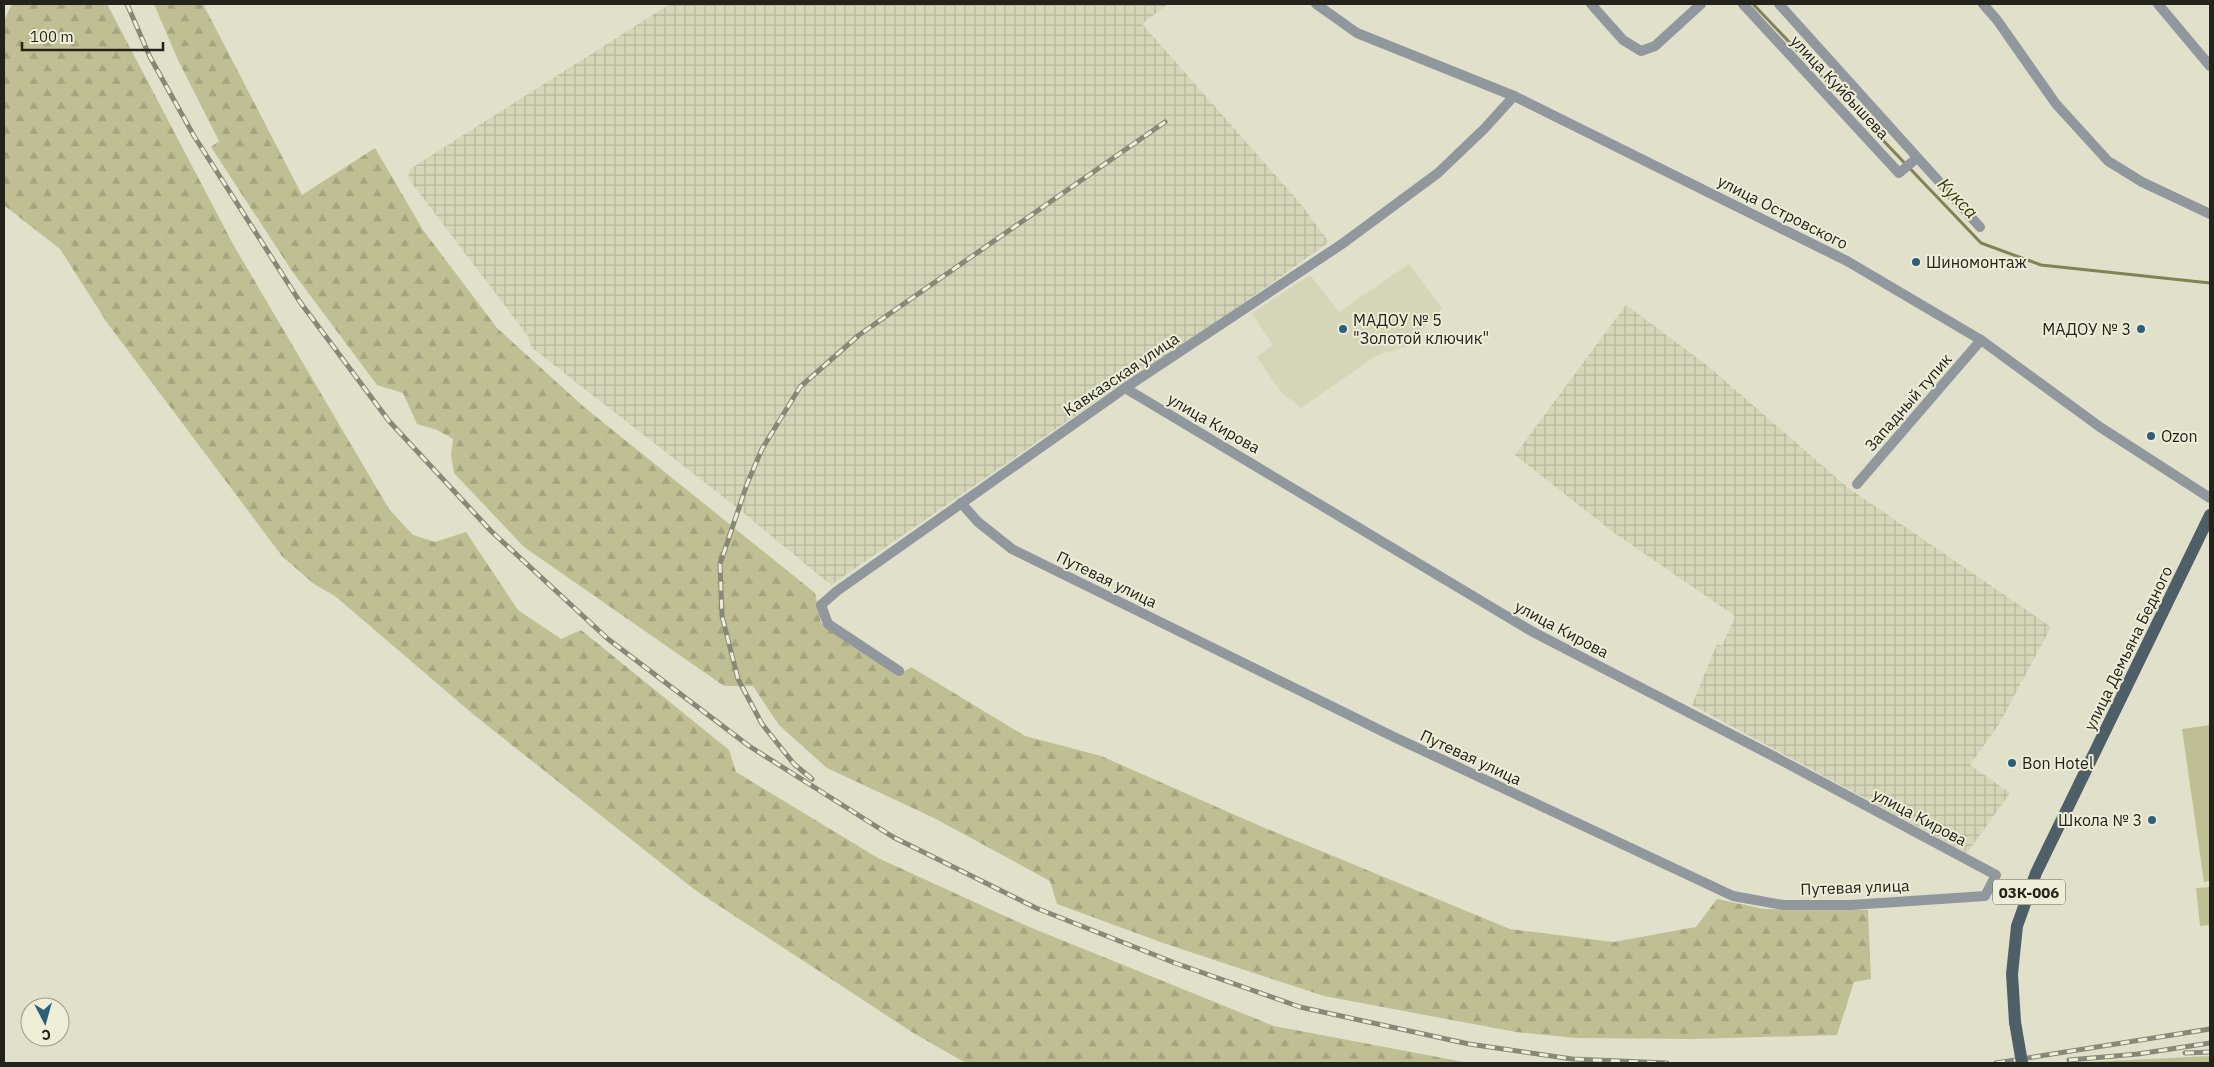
<svg xmlns="http://www.w3.org/2000/svg" width="2214" height="1067" font-family="'IBM Plex Sans',sans-serif">
  <style>
    .built { fill: #d5d5b8 }
    .industrial { fill: url(#industrial-grid) }
    .grass { fill: #c0bf93 }
    .forest { fill: url(#forest-firs) }
    .lines { fill: none; stroke-linecap: round; stroke-linejoin: round }
    .stream { stroke: #828255; stroke-width: 3 }
    .minor { stroke: #90989e; stroke-width: 10 }
    .major { stroke: #4f5f68; stroke-width: 12 }
    .rail-casing { stroke: #888879; stroke-width: 5 }
    .rail { stroke: #ededd8; stroke-width: 3; stroke-dasharray: 9; stroke-linecap: butt }
    .major-bridge { stroke: #4f5f68; stroke-width: 12 }
    .poi-dot { fill: #2c5f7b; stroke: #ededd8; stroke-width: 2 }
    .labels { text-anchor: middle; dominant-baseline: central; stroke-width: 4; stroke-linejoin: round; paint-order: stroke }
    .shield { fill: #ededd8; stroke: #606054; stroke-width: 1 }
    .shield-label { font-size: 15px; font-weight: bold; fill: #23231b }
    .street-label { font-size: 16px; fill: #23231b; stroke: #ededd8 }
    .poi-label { font-size: 16px; fill: #23231b; stroke: #ededd8; text-anchor: start }
    .water-label { font-size: 18px; font-style: italic; fill: #3a3908; stroke: #ededd8 }
  </style>
  <defs>
    <pattern id="industrial-grid" width="8" height="8" patternUnits="userSpaceOnUse" patternTransform="scale(1.25)"><rect width="8" height="8" fill="#d5d5b8"/><path d="M0 4h8M4 0v8" fill="none" stroke="#b7b79e"/></pattern>
    <pattern id="forest-firs" width="22" height="20" patternUnits="userSpaceOnUse" patternTransform="scale(1.25)"><rect width="22" height="20" fill="#c0bf93"/><path d="M5 1l3.5 6h-7zM16 11l3.5 6h-7z" fill="#a5a47e"/></pattern>
  </defs>
  <rect width="100%" height="100%" fill="#e0e0cb"/>
  <!-- built -->
  <path class="built" d="M1409,264l33,44 -36,39 -29,8 -76,53 -20,-16 -24,-35 16,-12 -21,-32 58,-38 29,37z"/>
  <!-- industrial -->
  <g class="industrial">
    <path d="M670,4h498l-26,20 157,178 30,40 -105,75 -112,73 -281,195 -91,-75 -209,-163 -3,-11 -120,-158 2,-9z"/>
    <path d="M1626,305l83,62 138,120 204,140 -52,97 -29,41 40,28 -43,60 -275,-148 25,-61 5,2 13,-30 -122,-84 -98,-77z"/>
  </g>
  <!-- grass -->
  <g class="grass">
    <path d="M2210,725v156l-6,1 -22,-153z"/>
    <path d="M2210,887v38l-10,1 -4,-38z"/>
    <path d="M2210,1056v7h-147h4z"/>
  </g>
  <!-- forest -->
  <g class="forest">
    <path d="M12,4h95l127,242 155,263 24,26 22,7 31,-10 52,78 43,29 20,-9 148,120 7,22 142,86 149,68 247,100 195,37h-503l-51,-29 -220,-144 -221,-175 -139,-119 -21,-12 -32,-28 -174,-232 -48,-75 -55,-43 -1,-185z"/>
    <path d="M154,4h49l99,191 73,-47 48,82 74,98 87,79 231,186 6,30 76,53 14,-9 114,69 76,20 159,70 250,103 103,13 83,-15 21,-28 47,10 104,1 3,69 -17,3 -17,53 -143,4 -118,-1 -60,-6 -192,-36 -158,-52 -109,-40 -7,-23 -116,-63 -107,-50 -48,-43 -26,-39h-29l-200,-139 -70,-74 -3,-18 2,-16 -16,-9 -20,-6 -14,-31 -26,-8 -85,-114 -81,-124 8,-6 -41,-81z"/>
  </g>
  <g class="lines">
    <!-- stream -->
    <path class="stream" d="M1753,4l228,239 60,22 169,18"/>
    <!-- minor -->
    <g class="minor">
      <path d="M1316,4l41,29 157,63 333,165 134,79 119,87 110,71"/>
      <path d="M1591,4l32,36 18,11 14,-5 46,-42"/>
      <path d="M1743,4l156,169 18,-15"/>
      <path d="M1779,4l201,223"/>
      <path d="M1983,4l14,16 59,84 52,57 34,21 68,32"/>
      <path d="M2158,4l52,62"/>
      <path d="M1857,484l124,-144"/>
      <path d="M961,503l17,19 34,27 382,188 339,159 50,9h68l134,-9 11,-21 -221,-118 -242,-125 -408,-244"/>
      <path d="M899,671l-71,-47 -7,-19 16,-14 288,-203 217,-144 96,-71 46,-44 30,-33"/>
    </g>
    <!-- major -->
    <path class="major" d="M2015,1022l-3,-48 5,-48 19,-53 174,-358"/>
    <defs>
      <g id="rail">
        <path d="M127,4l23,53 44,79 106,166 89,119 102,110 117,108 141,107 144,91 143,71 139,55 125,44 169,37 103,15 95,4"/>
        <path d="M812,779l-18,-15 -32,-40 -24,-45 -16,-63 -2,-52 27,-80 15,-35 38,-62 59,-52 306,-213"/>
        <path d="M2185,1053l25,-1"/>
        <path d="M2069,1060l69,-6 72,-11"/>
        <path d="M1996,1063l214,-34"/>
      </g>
    </defs>
    <!-- rail casing -->
    <use href="#rail" class="rail-casing"/>
    <!-- rail -->
    <use href="#rail" class="rail"/>
    <!-- major-bridge -->
    <path class="major-bridge" d="M2015,1022l7,41"/>
  </g>
  <!-- markers -->
  <g class="poi-dot">
    <circle cx="1916" cy="262" r="5"/>
    <circle cx="1343" cy="329" r="5"/>
    <circle cx="2141" cy="329" r="5"/>
    <circle cx="2151" cy="436" r="5"/>
    <circle cx="2012" cy="763" r="5"/>
    <circle cx="2152" cy="820" r="5"/>
  </g>
  <g class="labels">
    <!-- shield labels -->
    <rect class="shield" x="1993" y="879.5" width="72" height="25" rx="4"/>
    <g class="shield-label">
      <text x="2029" y="892">03К-006</text>
    </g>
    <!-- street labels -->
    <g class="street-label">
      <text transform="translate(1840 87) rotate(47)">улица Куйбышева</text>
      <text transform="translate(1783 212) rotate(27)">улица Островского</text>
      <text transform="translate(1121 374) rotate(-34)">Кавказская улица</text>
      <text transform="translate(1908 402) rotate(-49)">Западный тупик</text>
      <text transform="translate(1214 423) rotate(30)">улица Кирова</text>
      <text transform="translate(1107 579) rotate(26)">Путевая улица</text>
      <text transform="translate(1562 629) rotate(28)">улица Кирова</text>
      <text transform="translate(2128 648) rotate(-64)">улица Демьяна Бедного</text>
      <text transform="translate(1471 757) rotate(25)">Путевая улица</text>
      <text transform="translate(1920 817) rotate(28)">улица Кирова</text>
      <text transform="translate(1855 887) rotate(-2)">Путевая улица</text>
    </g>
    <!-- poi labels -->
    <g class="poi-label">
      <text x="1926" y="262">Шиномонтаж</text>
      <text x="1353" y="320">МАДОУ № 5<tspan x="1353" dy="18">"Золотой ключик"</tspan></text>
      <text x="2131" y="329" text-anchor="end">МАДОУ № 3</text>
      <text x="2161" y="436">Ozon</text>
      <text x="2022" y="763">Bon Hotel</text>
      <text x="2142" y="820" text-anchor="end">Школа № 3</text>
    </g>
    <!-- water labels -->
    <g class="water-label">
      <text transform="translate(1958 198) rotate(46)">Кукса</text>
    </g>
  </g>
  <!-- border -->
  <rect width="2214" height="1067" fill="none" stroke="#23231b" stroke-width="10"/>
  <!-- north arrow -->
  <g transform="translate(45 1022) rotate(174)"><circle r="24" fill="#ededd8" stroke="#9c9c8c"/>
  <path d="M0-4L9 19L0 12L-9 19Z" fill="#2c5f7b"/>
  <text y="-8" font-size="14" font-weight="bold" text-anchor="middle" fill="#23231b">С</text>
  </g>
  <!-- scale -->
  <path d="M22 42v8h141v-8" fill="none" stroke="#23231b" stroke-width="2.5"/>
  <text x="30" y="42" font-size="15" fill="#23231b" stroke="#ededd8" stroke-width="4" paint-order="stroke">100 m</text>
</svg>
